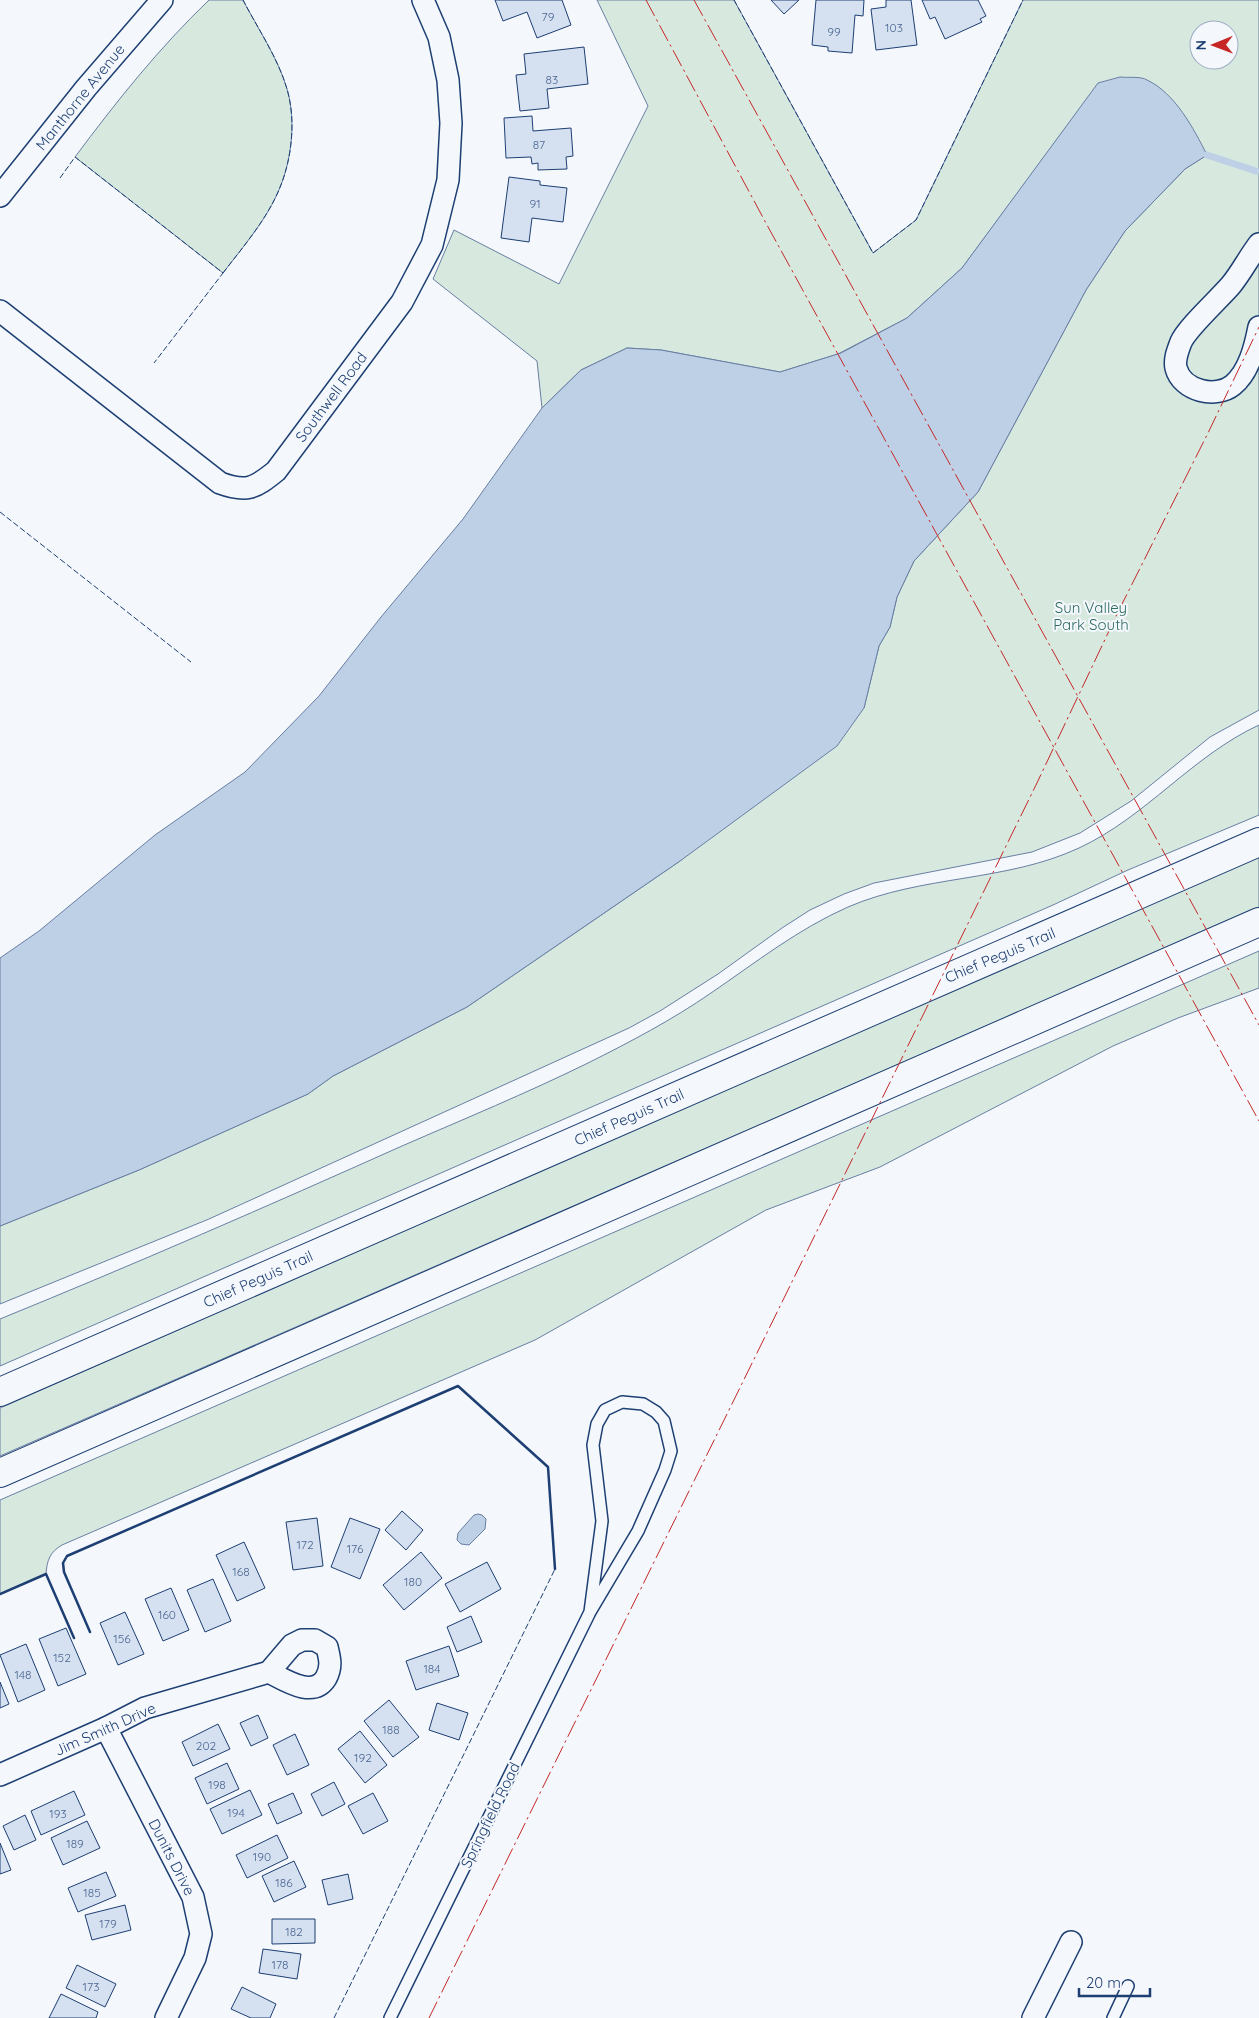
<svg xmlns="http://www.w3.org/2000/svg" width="1259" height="2018" font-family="Quicksand,sans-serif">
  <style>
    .green { fill: #d7e8df; stroke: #687fa3; fill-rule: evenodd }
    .water { fill: #bed0e5; stroke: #687fa3 }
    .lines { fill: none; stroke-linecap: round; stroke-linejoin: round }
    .stream { stroke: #bed0e5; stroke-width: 7 }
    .building { fill: #d5e0f0; stroke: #1d3f73 }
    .service-casing { stroke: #1d3f73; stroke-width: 14 }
    .minor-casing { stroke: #1d3f73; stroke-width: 24 }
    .primary-casing { stroke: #1d3f73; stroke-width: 30 }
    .service { stroke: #f4f7fb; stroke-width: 11 }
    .minor { stroke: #f4f7fb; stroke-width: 21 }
    .primary { stroke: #f4f7fb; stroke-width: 28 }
    .fence { stroke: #1d3f73; stroke-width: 1; stroke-dasharray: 6 2.5; stroke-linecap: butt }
    .wall { stroke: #1d3f73; stroke-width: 2.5 }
    .power { stroke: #c62828; stroke-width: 1; stroke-dasharray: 18 4 2.5 4; stroke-linecap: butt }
    .labels { text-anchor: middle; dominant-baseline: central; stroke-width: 4; stroke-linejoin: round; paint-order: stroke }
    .number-label { font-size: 12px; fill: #4b6792 }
    .street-label { font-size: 15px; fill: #1d3f73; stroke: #f4f7fb }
    .park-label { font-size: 15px; fill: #2c6c60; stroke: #f4f7fb }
  </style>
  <rect width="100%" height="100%" fill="#f4f7fb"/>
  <!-- green -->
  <g class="green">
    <path d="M209,0h34c15,29 35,58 44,89 5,17 6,36 4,54 -6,56 -35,87 -68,130l-148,-116c41,-55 84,-109 134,-157z"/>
    <path d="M597,0h137l139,253 43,-33 107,-220h236v710l-49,27 -79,64 -51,32 -48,19 -158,31 -30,11 -34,16 -28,18 -64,46 -58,37 -31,17 -420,191 -209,85v-78l139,-56 169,-76 25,-18 134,-69 213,-146 184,-153 15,-62 11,-19 7,-30 17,-36 64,-69 108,-202 39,-59 60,-62 22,-14 -108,-72 -137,185 -55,50 -69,36 -58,18 -119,-22 -34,-2 -46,22 -39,38 -5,-47 -104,-82 21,-49 105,54 89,-178zM1199,30h30v30h-30z"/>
    <path d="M1259,725v90l-131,55 -75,35 -1053,461v-47c135,-55 268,-113 402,-173 62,-27 125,-53 186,-83 42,-21 84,-43 123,-70 44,-30 87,-64 137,-86 74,-32 158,-25 231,-59 67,-31 113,-92 180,-123z"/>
    <path d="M1259,856v51l-1259,549v-48z"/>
    <path d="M1259,951v37l-81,30 -65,28 -233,121 -114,43 -231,130 -473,205c-12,7 -15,15 -16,29l-46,20v-94z"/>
  </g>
  <!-- water -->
  <g class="water">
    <path d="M1120,77c8,1 21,-1 27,3 28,13 47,49 60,75l-22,14 -60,62 -39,59 -108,202 -64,69 -17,36 -7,30 -11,19 -15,62 -27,38 -157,115 -213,146 -134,69 -25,18 -169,76 -139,56v-268l39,-27 116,-96 90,-63 74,-76 62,-79 82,-98 79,-111 39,-38 46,-22 34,2 119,22 61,-19 66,-35 55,-50 136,-185z"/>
    <path d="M478,1514l4,1 4,4 -1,10 -16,16 -8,-1 -4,-4 1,-7 16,-18z"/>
  </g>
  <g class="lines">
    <!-- stream -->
    <path class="stream" d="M1207,155l49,16"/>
  </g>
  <!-- building -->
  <g class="building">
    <path d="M495,0h67l9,25 -34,13 -10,-26 -24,9z"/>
    <path d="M771,0h28l-15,14z"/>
    <path d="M816,0h48l-1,16 -8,-1 -3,38 -24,-2v-4l-16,-2z"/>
    <path d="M886,0h25l6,45 -41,5 -5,-41 15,-2z"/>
    <path d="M922,0h56l8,16 -6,3 2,3 -37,17 -10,-22 -5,2z"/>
    <path d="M584,47l4,37 -41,5 2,19 -29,3 -4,-36 10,-1 -2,-20z"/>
    <path d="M532,116l1,15 38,-3 2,28 -7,1 1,12 -29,1v-7l-6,1 -1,-7 -25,1 -2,-40z"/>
    <path d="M509,177l31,4v4l27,3 -4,34 -31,-4 -3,24 -28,-4z"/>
    <path d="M402,1511l21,19 -17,20 -21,-20z"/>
    <path d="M317,1518l6,48 -30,4 -7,-48z"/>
    <path d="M350,1518l30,11 -20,50 -29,-12z"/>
    <path d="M244,1542l21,46 -28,13 -21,-46z"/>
    <path d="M421,1552l21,26 -38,32 -21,-25z"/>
    <path d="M487,1562l14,27 -41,23 -15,-28z"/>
    <path d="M213,1579l18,42 -26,11 -18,-42z"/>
    <path d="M171,1588l18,42 -26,11 -18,-42z"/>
    <path d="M125,1612l19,42 -26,11 -18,-42z"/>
    <path d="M471,1616l11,26 -25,10 -10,-25z"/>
    <path d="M66,1628l20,46 -28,12 -19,-47z"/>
    <path d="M26,1644l19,46 -27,12 -18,-47z"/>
    <path d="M449,1646l10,30 -43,14 -10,-29z"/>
    <path d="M0,1682l9,22 -9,4z"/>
    <path d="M389,1700l30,37 -26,20 -29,-36z"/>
    <path d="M437,1703l31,10 -9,27 -30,-10z"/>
    <path d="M258,1715l10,23 -17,8 -11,-23z"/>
    <path d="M218,1724l12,25 -37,17 -11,-24z"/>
    <path d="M360,1731l27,34 -22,18 -27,-34z"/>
    <path d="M295,1734l14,31 -22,10 -14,-30z"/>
    <path d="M227,1763l12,26 -32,15 -12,-26z"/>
    <path d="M334,1782l11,22 -23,12 -11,-22z"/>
    <path d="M250,1790l12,25 -40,19 -12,-25z"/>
    <path d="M74,1791l11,24 -44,20 -10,-24z"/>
    <path d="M293,1793l9,20 -25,11 -9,-20z"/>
    <path d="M373,1793l15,28 -25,13 -15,-28z"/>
    <path d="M25,1815l11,25 -22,10 -11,-24z"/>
    <path d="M87,1821l13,27 -37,17 -12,-27z"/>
    <path d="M277,1835l11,23 -41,20 -11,-23z"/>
    <path d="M0,1843l11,27 -11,4z"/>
    <path d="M294,1861l12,26 -32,15 -12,-26z"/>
    <path d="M106,1872l10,24 -38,16 -10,-24z"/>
    <path d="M348,1874l5,25 -25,6 -6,-25z"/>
    <path d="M125,1905l6,25 -39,10 -7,-25z"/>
    <path d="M272,1919h43v24l-43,1z"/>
    <path d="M263,1949l38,5 -4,25 -38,-6z"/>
    <path d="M77,1965l39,19 -11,23 -39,-19z"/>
    <path d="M242,1987l34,17 -6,14h-19l-20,-9z"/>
    <path d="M61,1994l37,18 -2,6h-47z"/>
  </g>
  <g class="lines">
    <defs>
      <g id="service">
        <path d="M390,2018l200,-406 48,-81 27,-61 6,-19 -7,-30 -8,-9 -13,-8 -21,-2 -17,8 -8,14 -4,21 9,76 -12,91"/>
        <path d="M1113,2018l15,-32"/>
      </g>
      <g id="minor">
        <path d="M0,196l86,-108 76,-88"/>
        <path d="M1259,244c-10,13 -18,29 -28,41 -12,14 -44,43 -50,57 -3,8 -7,17 -5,26 6,23 40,31 57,17 16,-13 22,-38 26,-58"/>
        <path d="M0,311l220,172c27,10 35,5 56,-12l126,-169 30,-57 16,-65 3,-57 -3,-43 -9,-43 -16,-37"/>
        <path d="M106,1728l87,169 8,37 -6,24 -29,60"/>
        <path d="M0,1775l106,-47 39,-20 124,-36 23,-27 10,-5h13l12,7c3,12 5,20 -1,31 -13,21 -41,2 -57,-6"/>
        <path d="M1033,2018l38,-76"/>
      </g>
      <g id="primary">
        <path d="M0,1392l1259,-550"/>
        <path d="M0,1473l1259,-551"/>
      </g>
    </defs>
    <!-- service casing -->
    <use href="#service" class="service-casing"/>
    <!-- minor casing -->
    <use href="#minor" class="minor-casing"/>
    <!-- primary casing -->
    <use href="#primary" class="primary-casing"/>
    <!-- service -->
    <use href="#service" class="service"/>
    <!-- minor -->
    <use href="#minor" class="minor"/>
    <!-- primary -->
    <use href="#primary" class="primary"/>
    <!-- fence -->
    <g class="fence">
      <path d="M734,0l139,253 43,-33 107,-220"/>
      <path d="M60,178l15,-21 148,116 -69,90"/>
      <path d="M223,273c33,-43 62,-74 68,-130 2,-18 1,-37 -4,-54 -9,-31 -29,-60 -44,-89"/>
      <path d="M0,512l191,150"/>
      <path d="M334,2018l221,-449"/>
    </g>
    <!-- wall -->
    <g class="wall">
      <path d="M0,1594l46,-20 28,64"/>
      <path d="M90,1632l-26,-60 -1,-9 4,-7 391,-170 90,81 7,102"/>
    </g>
    <!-- power -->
    <g class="power">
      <path d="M646,0l121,225 492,896"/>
      <path d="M694,0l565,1025"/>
      <path d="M429,2018l301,-610 306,-623 82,-173 90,-179 51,-106"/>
    </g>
  </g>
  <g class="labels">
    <!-- number labels -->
    <g class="number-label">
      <text x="548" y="16">79</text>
      <text x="894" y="27">103</text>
      <text x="834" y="31">99</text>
      <text x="552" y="79">83</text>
      <text x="539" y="144">87</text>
      <text x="535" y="203">91</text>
      <text x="305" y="1544">172</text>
      <text x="355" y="1548">176</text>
      <text x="241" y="1571">168</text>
      <text x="413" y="1581">180</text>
      <text x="167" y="1614">160</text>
      <text x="122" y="1638">156</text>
      <text x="62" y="1657">152</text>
      <text x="432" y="1668">184</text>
      <text x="23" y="1674">148</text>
      <text x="391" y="1729">188</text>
      <text x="206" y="1745">202</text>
      <text x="363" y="1757">192</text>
      <text x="217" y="1784">198</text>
      <text x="236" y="1812">194</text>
      <text x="58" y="1813">193</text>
      <text x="75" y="1843">189</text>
      <text x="262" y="1856">190</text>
      <text x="284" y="1882">186</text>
      <text x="92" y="1892">185</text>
      <text x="108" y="1923">179</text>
      <text x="294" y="1931">182</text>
      <text x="280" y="1964">178</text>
      <text x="91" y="1986">173</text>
    </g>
    <!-- street labels -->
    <g class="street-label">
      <text transform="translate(80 97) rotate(-51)">Manthorne Avenue</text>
      <text transform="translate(331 397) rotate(-53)">Southwell Road</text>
      <text transform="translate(1000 955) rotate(-23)">Chief Peguis Trail</text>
      <text transform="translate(629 1117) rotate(-24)">Chief Peguis Trail</text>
      <text transform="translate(258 1279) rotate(-24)">Chief Peguis Trail</text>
      <text transform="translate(105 1729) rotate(-24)">Jim Smith Drive</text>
      <text transform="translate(490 1815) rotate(-64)">Springfield Road</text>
      <text transform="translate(172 1857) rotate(63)">Dunits Drive</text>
    </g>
    <!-- park labels -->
    <g class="park-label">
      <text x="1091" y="607">Sun Valley<tspan x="1091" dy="17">Park South</tspan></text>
    </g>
  </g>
  <!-- north arrow -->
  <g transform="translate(1214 45) rotate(269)"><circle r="24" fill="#f4f7fb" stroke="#9eadc5"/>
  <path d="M0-4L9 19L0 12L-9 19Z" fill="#c62828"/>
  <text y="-8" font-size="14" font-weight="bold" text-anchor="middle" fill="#1d3f73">N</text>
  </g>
  <!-- scale -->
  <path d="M1079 1988v8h71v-8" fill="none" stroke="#1d3f73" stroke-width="2.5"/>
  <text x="1086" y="1988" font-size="15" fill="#1d3f73" stroke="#f4f7fb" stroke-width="4" paint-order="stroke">20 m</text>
</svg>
